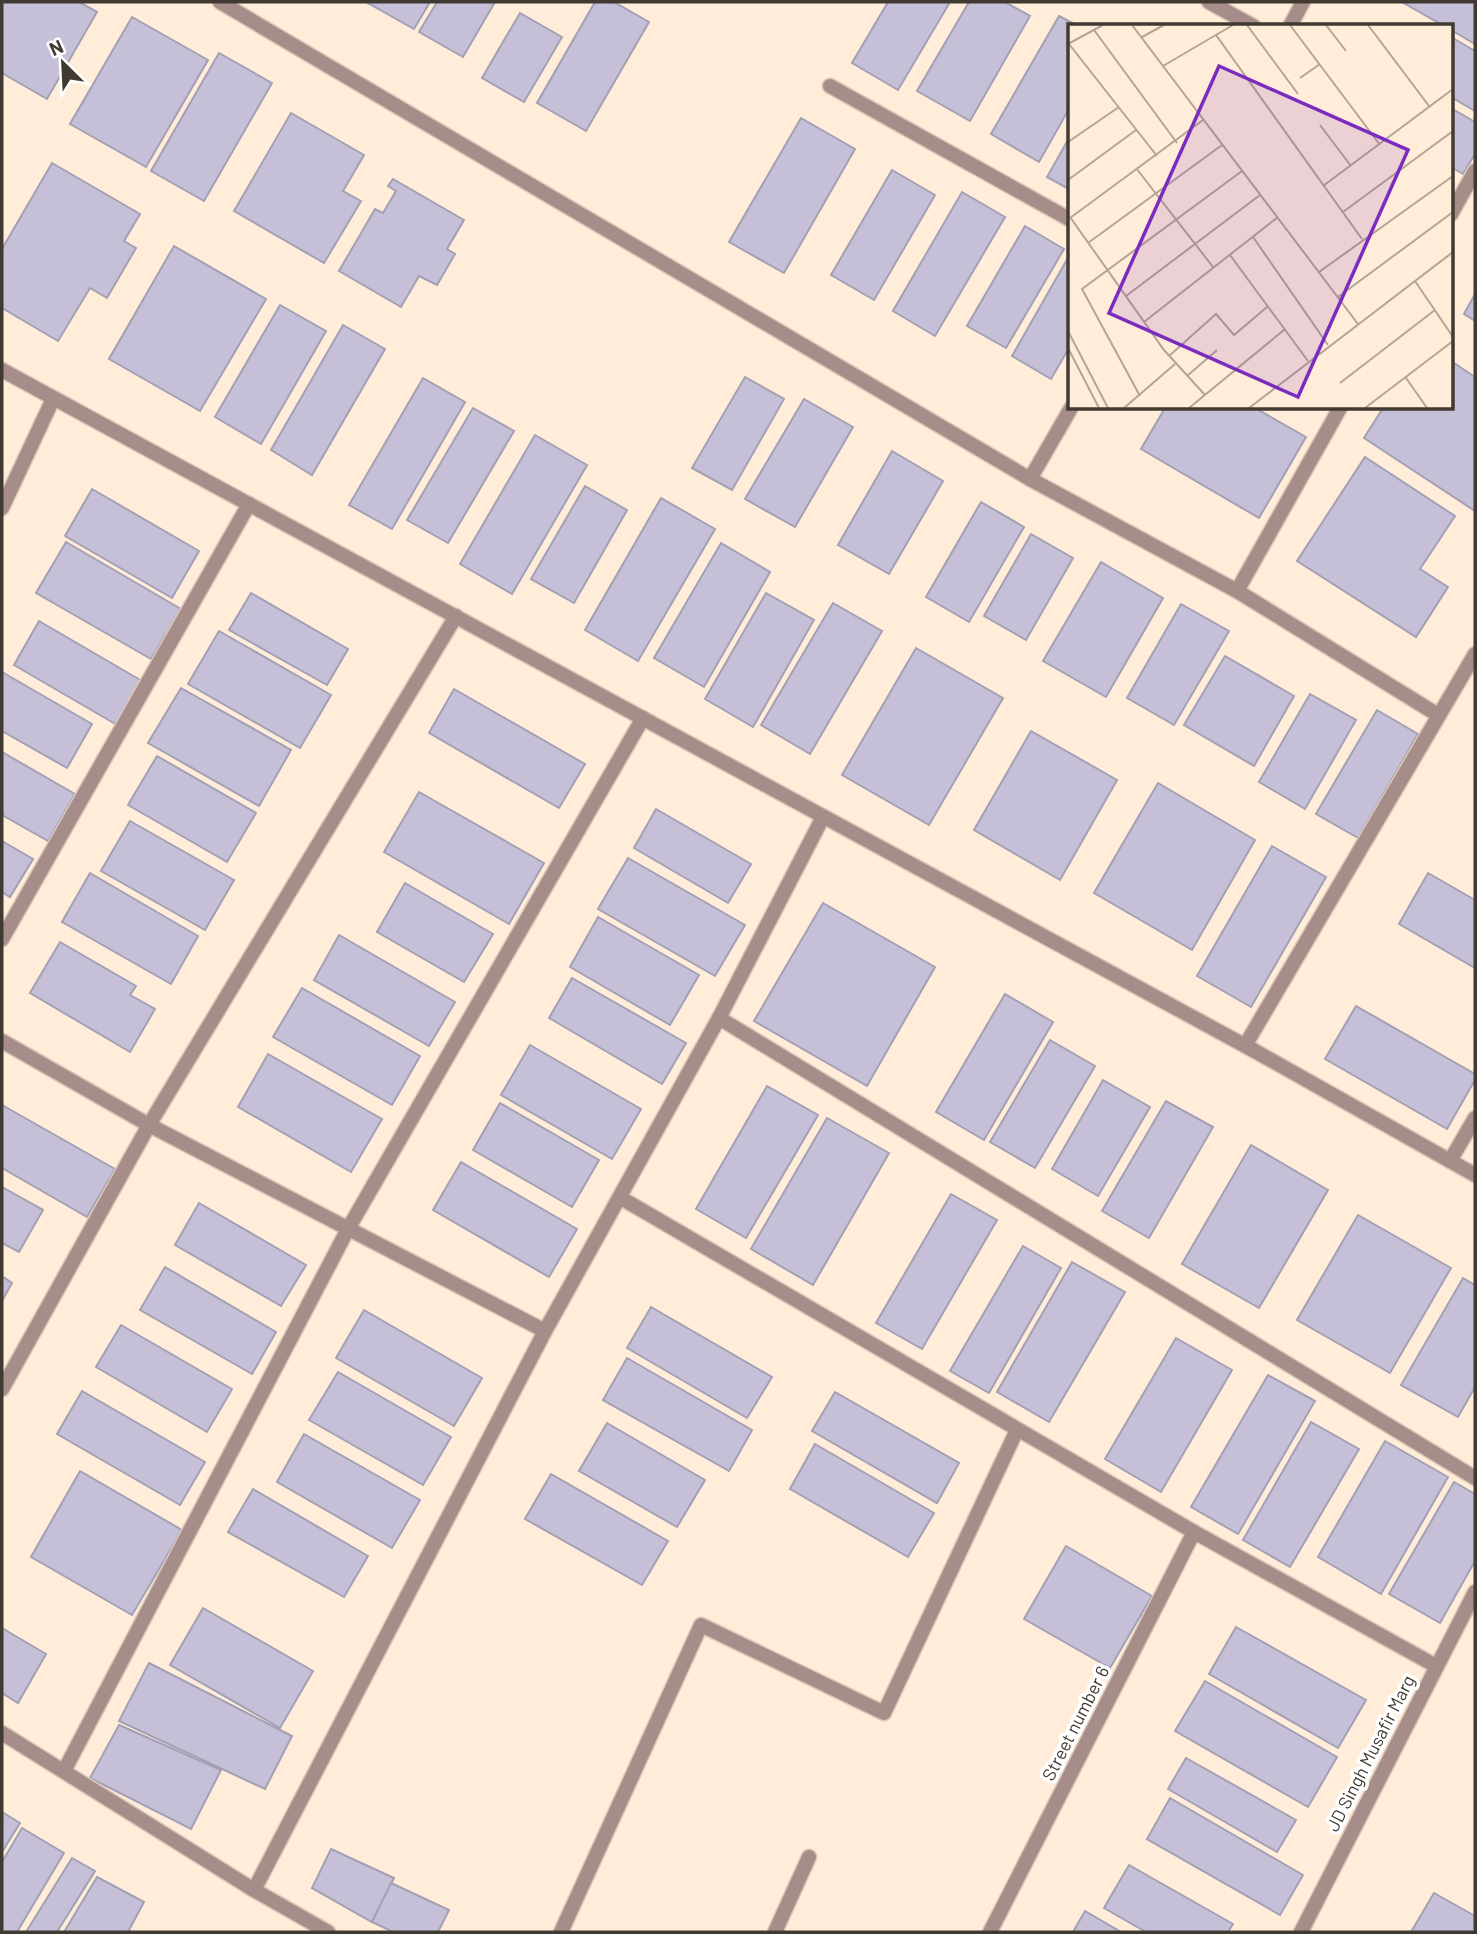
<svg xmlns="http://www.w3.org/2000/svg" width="1477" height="1934" font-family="Barlow,sans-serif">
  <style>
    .building { fill: #c5c0d7; stroke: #a39fb5; stroke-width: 2 }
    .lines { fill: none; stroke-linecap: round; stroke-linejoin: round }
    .street-casing { stroke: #d9c9b8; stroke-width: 17 }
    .street { stroke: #a78d8a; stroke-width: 14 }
    .labels { text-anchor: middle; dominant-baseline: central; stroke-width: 7; stroke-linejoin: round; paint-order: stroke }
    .street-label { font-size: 18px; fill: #413a32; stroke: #fff }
    .inset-road { fill: none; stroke: #b3a596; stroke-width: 2 }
    .view { fill: #7b2cbf; fill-opacity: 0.15; stroke: #7b2cbf; stroke-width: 3.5 }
    .inset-edge { fill: none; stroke: #413a32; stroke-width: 3.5 }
  </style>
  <rect width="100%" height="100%" fill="#ffedd9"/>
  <!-- building -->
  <g class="building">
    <path d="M2,2h77l18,10 -50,87 -45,-26z"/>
    <path d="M366,2h64l-16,27z"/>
    <path d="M437,2h58l-32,55 -44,-25z"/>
    <path d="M595,2h19l35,20 -63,109 -49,-28z"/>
    <path d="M888,2h62l-52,88 -46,-27z"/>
    <path d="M969,2h36l25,14 -60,105 -53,-30z"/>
    <path d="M1402,2h73v42l-24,-14v-4h-7z"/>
    <path d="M520,13l42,24 -38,65 -42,-24z"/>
    <path d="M1059,16l19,10h-9v83l-30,53 -48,-28z"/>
    <path d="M132,17l76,43 -62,107 -76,-43z"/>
    <path d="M1451,37l24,14v60l-24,-14z"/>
    <path d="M219,53l53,30 -68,118 -53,-30z"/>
    <path d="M1451,108l24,14v32l-12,20 -12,-7z"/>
    <path d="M291,113l73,42 -21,36 18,10 -37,62 -90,-52z"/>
    <path d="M801,118l54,31 -71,124 -55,-31z"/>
    <path d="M1069,138v51l-22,-12z"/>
    <path d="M52,163l88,51 -16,27 12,7 -29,50 -17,-10 -32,53 -56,-33v-59z"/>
    <path d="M892,170l43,25 -61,105 -43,-25z"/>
    <path d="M393,179l71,41 -17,29 8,5 -18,31 -18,-9 -18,31 -62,-36 36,-62 8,4 13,-22 -8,-5z"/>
    <path d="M962,192l43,25 -70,119 -42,-25z"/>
    <path d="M1025,226l39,23 -58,99 -39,-22z"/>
    <path d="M174,246l92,53 -66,112 -91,-52z"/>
    <path d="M1069,256v92l-18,31 -39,-23z"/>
    <path d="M1475,294v27l-11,-7z"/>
    <path d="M280,305l46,26 -65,113 -46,-27z"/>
    <path d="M343,325l42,24 -73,126 -41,-25z"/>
    <path d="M1451,361l24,16v134l-111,-73 19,-30h68z"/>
    <path d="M745,377l39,22 -52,91 -40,-22z"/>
    <path d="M423,378l42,24 -73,127 -43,-24z"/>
    <path d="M804,399l49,28 -58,100 -50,-28z"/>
    <path d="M473,408l41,23 -66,112 -41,-23z"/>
    <path d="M1165,408h90l51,29 -47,81 -118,-69z"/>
    <path d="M535,435l52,30 -75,129 -52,-30z"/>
    <path d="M892,451l51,30 -54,93 -51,-29z"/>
    <path d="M1365,457l90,59 -35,53 28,18 -32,50 -119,-76z"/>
    <path d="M585,486l42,24 -53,93 -43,-24z"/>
    <path d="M92,489l107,62 -27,47 -107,-62z"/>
    <path d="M661,498l54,31 -77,132 -53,-31z"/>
    <path d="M981,502l43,25 -55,95 -43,-25z"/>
    <path d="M1031,534l42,24 -47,82 -42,-24z"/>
    <path d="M66,542l115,67 -30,50 -115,-66z"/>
    <path d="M721,543l49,29 -66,115 -50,-29z"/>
    <path d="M1101,562l62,36 -57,99 -63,-36z"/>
    <path d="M251,593l97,56 -21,36 -98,-55z"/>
    <path d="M766,593l48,27 -61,107 -48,-28z"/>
    <path d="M833,603l49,28 -72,123 -49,-29z"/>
    <path d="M1181,604l48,27 -55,94 -47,-27z"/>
    <path d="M39,621l103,60 -25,44 -103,-60z"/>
    <path d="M219,631l112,64 -31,53 -112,-64z"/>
    <path d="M916,648l87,50 -74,127 -87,-50z"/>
    <path d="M1225,656l69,40 -40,70 -70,-41z"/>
    <path d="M2,672l90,52 -25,44 -65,-37z"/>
    <path d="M181,688l110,62 -32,56 -111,-63z"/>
    <path d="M454,689l131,75 -26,44 -130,-75z"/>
    <path d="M1310,694l46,26 -51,89 -46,-27z"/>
    <path d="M1377,710l41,24 -60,104 -42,-24z"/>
    <path d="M1031,731l86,49 -57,100 -86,-50z"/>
    <path d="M2,752l73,42 -27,47 -46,-26z"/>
    <path d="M157,756l99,57 -29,49 -99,-57z"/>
    <path d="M1158,783l97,57 -63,110 -98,-57z"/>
    <path d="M419,792l125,71 -35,61 -125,-72z"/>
    <path d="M656,809l95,55 -23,39 -94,-55z"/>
    <path d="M130,821l104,59 -29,50 -104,-59z"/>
    <path d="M2,841l31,18 -23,38 -8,-5z"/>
    <path d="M1272,846l54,31 -75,130 -54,-31z"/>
    <path d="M628,858l117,67 -30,51 -117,-67z"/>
    <path d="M90,873l108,63 -27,48 -109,-62z"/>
    <path d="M1428,873l47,27v68l-76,-44z"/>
    <path d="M405,883l88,51 -29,48 -87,-50z"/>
    <path d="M823,903l112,64 -68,119 -113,-65z"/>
    <path d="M598,917l101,58 -29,50 -100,-58z"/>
    <path d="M339,935l116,67 -26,44 -115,-66z"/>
    <path d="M60,942l76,44 -6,9 25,14 -25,43 -100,-59z"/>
    <path d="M572,978l114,65 -24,41 -113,-66z"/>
    <path d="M302,988l118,68 -28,49 -119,-68z"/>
    <path d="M1005,994l48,28 -69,118 -48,-28z"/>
    <path d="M1356,1006l119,68v6l-28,49 -122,-70z"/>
    <path d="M1050,1040l45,26 -60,102 -45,-26z"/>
    <path d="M530,1045l111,64 -29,50 -111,-64z"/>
    <path d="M268,1054l114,65 -31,53 -113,-65z"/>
    <path d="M1103,1080l47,27 -52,89 -46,-27z"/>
    <path d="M767,1086l51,29 -72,123 -50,-29z"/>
    <path d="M1166,1101l47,26 -64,111 -47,-27z"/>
    <path d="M500,1103l99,57 -27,47 -99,-57z"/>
    <path d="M2,1105l113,64 -28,48 -85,-49z"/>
    <path d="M827,1118l62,35 -76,132 -62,-36z"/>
    <path d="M1251,1145l77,45 -69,118 -77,-44z"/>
    <path d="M461,1162l116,67 -28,48 -116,-67z"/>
    <path d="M2,1187l41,23 -24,42 -17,-9z"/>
    <path d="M951,1194l46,26 -75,129 -46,-26z"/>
    <path d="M199,1203l107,62 -25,41 -106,-61z"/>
    <path d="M1358,1215l93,53 -61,105 -93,-53z"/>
    <path d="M1023,1246l38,22 -72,125 -39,-22z"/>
    <path d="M1072,1262l53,30 -76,130 -52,-30z"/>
    <path d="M165,1267l111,65 -24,42 -112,-64z"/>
    <path d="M2,1276l10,7 -10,18z"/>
    <path d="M1463,1278l12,7v102l-17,30 -57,-32z"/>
    <path d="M651,1307l121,70 -25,41 -120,-70z"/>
    <path d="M364,1310l118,68 -28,48 -118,-68z"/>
    <path d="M121,1325l111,64 -25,43 -111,-65z"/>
    <path d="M1176,1338l56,32 -71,122 -56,-33z"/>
    <path d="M627,1358l125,72 -23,41 -126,-71z"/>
    <path d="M338,1372l113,65 -28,48 -114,-65z"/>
    <path d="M1268,1375l47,26 -77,133 -47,-27z"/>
    <path d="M82,1391l123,71 -25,43 -123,-71z"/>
    <path d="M835,1392l124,71 -22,40 -125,-72z"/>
    <path d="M1311,1422l48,27 -69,118 -47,-27z"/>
    <path d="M607,1423l98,57 -28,47 -98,-56z"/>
    <path d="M304,1434l116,66 -28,48 -115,-66z"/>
    <path d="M1385,1441l63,36 -67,117 -63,-37z"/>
    <path d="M815,1444l119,69 -26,44 -118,-68z"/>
    <path d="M80,1471l102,59 -50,85 -101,-58z"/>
    <path d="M551,1474l117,67 -26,44 -117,-66z"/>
    <path d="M1454,1482l21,12v67l-35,62 -51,-29z"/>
    <path d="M253,1489l115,67 -24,41 -116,-65z"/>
    <path d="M1066,1546l86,50 -42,72 -86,-49z"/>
    <path d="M203,1608l110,63 -33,57 -110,-63z"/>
    <path d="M1236,1627l130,73 -28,48 -129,-74z"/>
    <path d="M2,1628l44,26 -28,49 -16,-10z"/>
    <path d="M149,1663l143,73 -27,53 -146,-68z"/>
    <path d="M1205,1681l132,76 -29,50 -133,-76z"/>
    <path d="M119,1725l102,45 -30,59 -101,-51z"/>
    <path d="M1186,1758l110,62 -19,32 -109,-63z"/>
    <path d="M1170,1798l133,77 -23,40 -133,-76z"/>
    <path d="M2,1812l18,11 -18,29z"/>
    <path d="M22,1828l42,25 -47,79h-15v-70z"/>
    <path d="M331,1849l63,29 -22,44 -60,-34z"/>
    <path d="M72,1858l23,13 -38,61h-31z"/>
    <path d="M1129,1865l104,59 -5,8h-82l-42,-24z"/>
    <path d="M97,1877l47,25 -16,30h-64z"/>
    <path d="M391,1883l58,27 -11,22h-45l-21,-10z"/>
    <path d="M1434,1893l41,23v16h-64z"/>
    <path d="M1085,1911l36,21h-48z"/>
  </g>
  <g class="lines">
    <defs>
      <g id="street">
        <path d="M220,2l810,477 207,112 201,124"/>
        <path d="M1209,2l44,24"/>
        <path d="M1290,26l13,-24"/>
        <path d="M830,86l239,133"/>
        <path d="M1451,214l24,-43"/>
        <path d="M2,370l1251,680 222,125"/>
        <path d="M1030,479l41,-71"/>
        <path d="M2,508l51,-109"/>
        <path d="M1237,591l103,-183"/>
        <path d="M2,939l247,-435"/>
        <path d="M719,1018l756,460"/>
        <path d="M2,1041l147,84 396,206"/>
        <path d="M1253,1050l-7,-6 229,-390"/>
        <path d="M1450,1161l25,-43"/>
        <path d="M621,1198l573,334 242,134"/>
        <path d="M2,1389l147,-264 307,-509"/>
        <path d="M2,1733l252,157 74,42"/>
        <path d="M64,1771l284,-542 295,-511"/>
        <path d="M254,1890l291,-559 174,-313 104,-201"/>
        <path d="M561,1932l140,-307 183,88 133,-283"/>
        <path d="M775,1932l34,-75"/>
        <path d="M990,1932l204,-400"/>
        <path d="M1301,1932l174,-340"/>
      </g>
    </defs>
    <!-- street casing -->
    <use href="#street" class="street-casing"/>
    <!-- street -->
    <use href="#street" class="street"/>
  </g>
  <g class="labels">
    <!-- street labels -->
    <g class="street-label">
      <text transform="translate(1075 1723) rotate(-63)">Street number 6</text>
      <text transform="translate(1370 1753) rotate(-63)">JD Singh Musafir Marg</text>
    </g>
  </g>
  <!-- overview -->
  <g transform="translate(1068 24)">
    <rect width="385" height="385" fill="#ffedd9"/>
    <path class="inset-road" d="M64,1l226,299M179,1l51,69M222,1l90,120M258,1l20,26M300,1l61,81M26,6l83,113M148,11l146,204M74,13l22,-12M0,20l35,-19M1,20l88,112M95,42l70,-41M232,54l20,-14M252,101l31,41M0,118l51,-35M68,144l77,99M0,156l68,-50M255,162l130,-97M275,188l110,-81M2,193l94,133 41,45M2,194l133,-98M185,213l75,108M20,219l134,-98M162,231l78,106M251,248l134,-96M347,257l38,56M58,272l134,-101M270,273l115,-85M76,298l134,-105M0,307l40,77M0,324l31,60M101,332l47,-42 18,21 33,-28M119,352l30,-26M338,354l21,30M272,359l95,-73M72,372l-58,-107 160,-118M56,384l51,-44M121,384l95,-78M181,384l204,-156M297,384l88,-67"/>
    <path class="view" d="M151,42l189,84 -110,247 -189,-84z"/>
    <rect width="385" height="385" class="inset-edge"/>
  </g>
  <!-- border -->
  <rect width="1477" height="1934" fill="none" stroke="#413a32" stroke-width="7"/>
  <!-- north arrow -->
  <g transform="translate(63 63) rotate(336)" stroke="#ffffff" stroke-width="5" paint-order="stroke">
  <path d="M0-5L12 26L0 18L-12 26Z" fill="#413a32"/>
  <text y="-10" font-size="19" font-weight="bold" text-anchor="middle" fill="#413a32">N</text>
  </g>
</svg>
